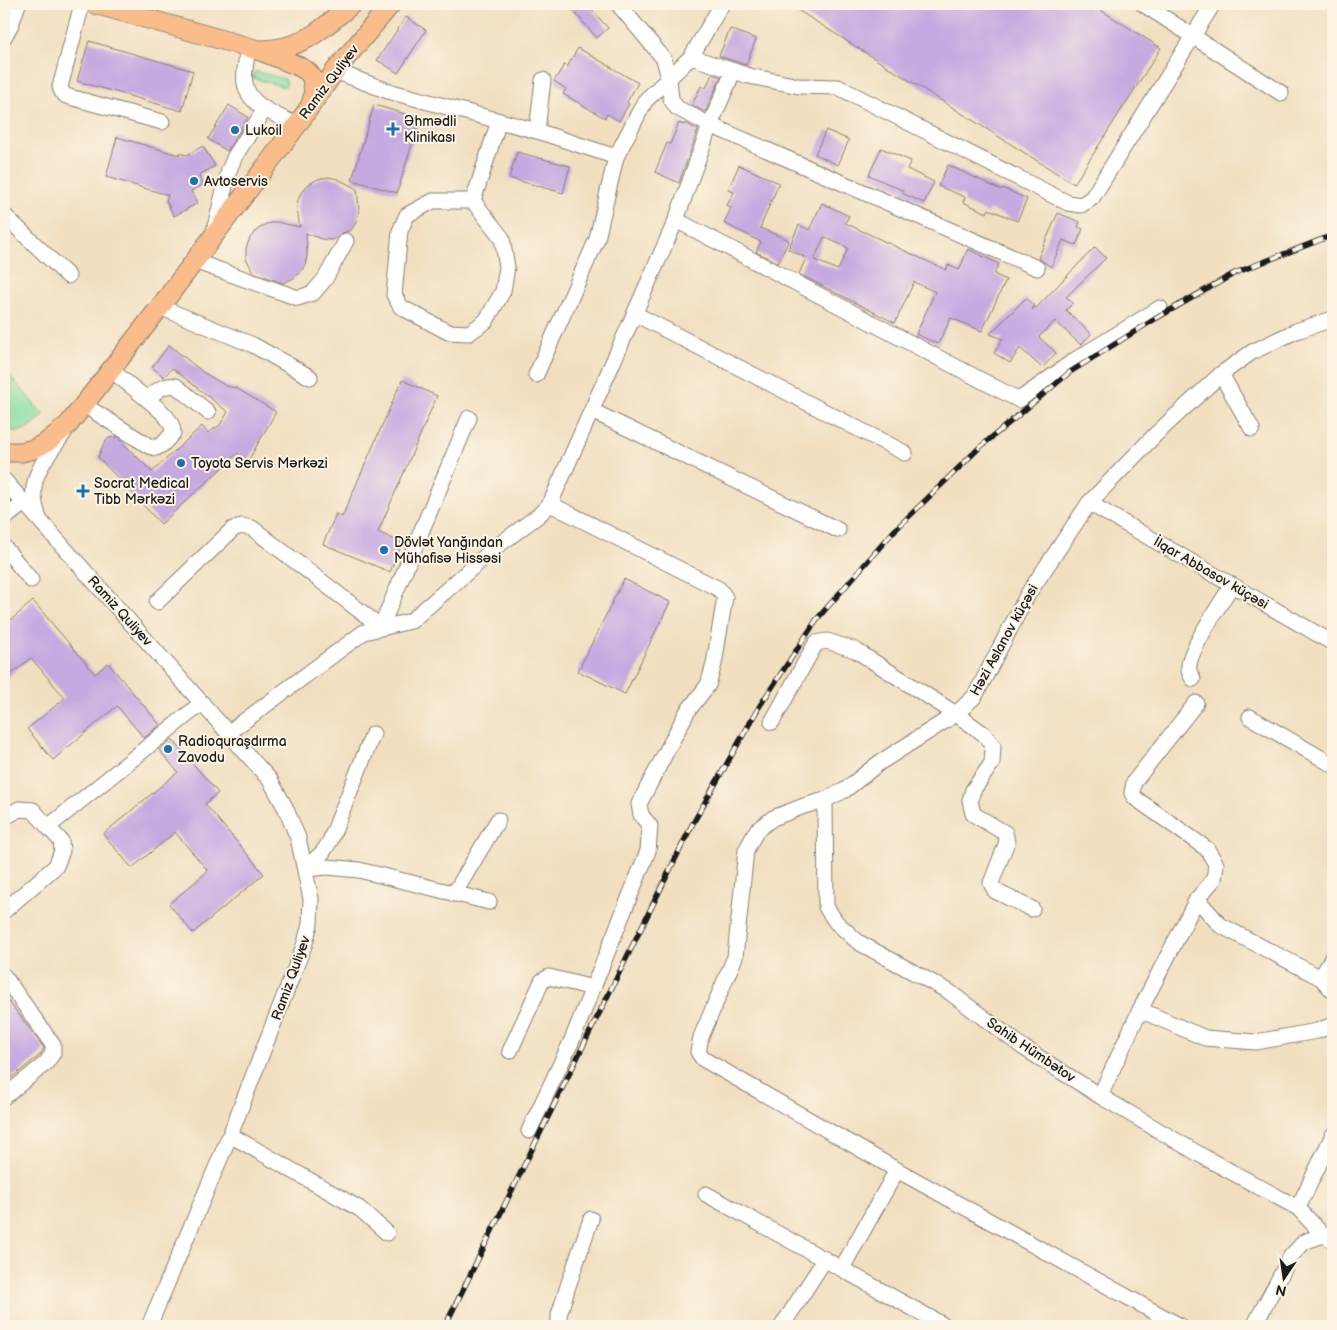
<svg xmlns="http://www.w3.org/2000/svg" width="1337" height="1330" font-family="'Balsamiq Sans',sans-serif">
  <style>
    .green { fill: #87dea2; stroke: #527d5f }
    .building { fill: #c6a9e1; fill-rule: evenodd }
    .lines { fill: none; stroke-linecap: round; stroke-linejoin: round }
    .minor-casing { stroke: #867e6e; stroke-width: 17 }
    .major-casing { stroke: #867e6e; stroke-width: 21 }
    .path { stroke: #867e6e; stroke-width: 2.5; stroke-dasharray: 4 4; stroke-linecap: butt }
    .minor { stroke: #fff; stroke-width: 15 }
    .major { stroke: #fabc8b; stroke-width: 19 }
    .rail-casing { stroke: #1c1c1c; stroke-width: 5.5 }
    .rail { stroke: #fcf5e5; stroke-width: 4; stroke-dasharray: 11; stroke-linecap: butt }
    .poi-dot { fill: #1f6fb2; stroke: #fcf5e5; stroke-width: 2 }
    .labels { text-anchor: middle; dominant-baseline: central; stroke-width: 4; stroke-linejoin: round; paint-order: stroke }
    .street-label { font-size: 14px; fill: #1c1c1c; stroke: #fcf5e5 }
    .poi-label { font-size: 14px; fill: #1c1c1c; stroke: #fcf5e5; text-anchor: start }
  </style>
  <rect width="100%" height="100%" fill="#fcf5e5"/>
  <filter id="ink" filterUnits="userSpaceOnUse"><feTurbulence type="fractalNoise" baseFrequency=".02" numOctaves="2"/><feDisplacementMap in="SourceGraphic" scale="10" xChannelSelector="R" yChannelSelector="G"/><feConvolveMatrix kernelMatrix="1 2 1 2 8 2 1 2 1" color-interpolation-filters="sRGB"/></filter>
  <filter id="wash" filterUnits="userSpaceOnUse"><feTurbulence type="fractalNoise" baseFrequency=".0096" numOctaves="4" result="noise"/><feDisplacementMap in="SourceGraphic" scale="20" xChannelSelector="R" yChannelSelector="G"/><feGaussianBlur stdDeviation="1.12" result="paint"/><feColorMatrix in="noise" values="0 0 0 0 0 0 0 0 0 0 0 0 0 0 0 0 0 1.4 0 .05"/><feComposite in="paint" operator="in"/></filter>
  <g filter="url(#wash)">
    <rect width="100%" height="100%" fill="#f1dfc0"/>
    <!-- green -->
    <g class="green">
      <path d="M255,71l30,8 2,5 -3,3 -31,-9z"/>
      <path d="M10,376l34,39c-13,12 -22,20 -40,14v-49z"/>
    </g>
    <g id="blocks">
      <!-- building -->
      <g class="building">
        <path d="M567,4h20l21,24 -11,10z"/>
        <path d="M788,4h303l70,44 -87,136z"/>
        <path d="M406,17l20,13 -28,43 -21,-13z"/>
        <path d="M730,29l26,10 -10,26 -27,-9z"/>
        <path d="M89,41l104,30 -11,40 -105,-30z"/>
        <path d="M578,48l60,35 -11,19 2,2 -10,17 -12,-7 -2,4 -42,-24 3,-5 -12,-8 10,-16 3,2z"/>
        <path d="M712,74l9,3 -16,35 -13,-7 9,-19 5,2z"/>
        <path d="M229,105l19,12 -21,34 -19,-12z"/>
        <path d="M374,105l46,13 -23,75 -45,-13z"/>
        <path d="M679,123l5,2 1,-2 13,7 -19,53 -24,-11 12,-29 3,1z"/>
        <path d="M826,130l23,10 -11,25 -23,-11z"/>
        <path d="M117,137l62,18v-2l8,2 16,-9 12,20 -16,9 5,9 -13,7 7,12 -24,13 -8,-15 2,-6 -62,-18z"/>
        <path d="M881,148l30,13 -4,8 27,13 -10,21 -22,-10 2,-2 -35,-16z"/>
        <path d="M517,152l53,14 -7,27 -54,-15z"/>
        <path d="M739,165l40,18 -19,45 29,12 -11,23 -22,-11 5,-10 -37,-19 7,-15 -4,-3 7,-13 -6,-2z"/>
        <path d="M948,165l53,25 1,-2 25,11 -10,22 -28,-12 -2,4 -24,-11 2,-5 -27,-11z"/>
        <path d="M328,177l10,2 19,10 2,21 -2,11 -6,9 -9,3 -5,5 -5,2 -11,-1 -15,-6 1,23 -2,9 -5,8 -8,6 -9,4 -30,-11 -7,-14v-10l4,-10 7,-8 9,-6 10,-2 24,5 -3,-17 1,-10 4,-9 7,-7 9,-5z"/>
        <path d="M822,203l27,13 -4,7 101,47 2,-5 11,5 9,-21 31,15 -5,10 12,6 -24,51 -31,-13 -13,26 -22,-10 19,-42 -21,-10 -19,41 -96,-49 7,-16 -18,-9 11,-24 10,5zM824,237l24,11 -10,22 -24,-10z"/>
        <path d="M1058,213l22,9 -2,5 5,2 -7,16 -13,-5 -12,27 -13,-9z"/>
        <path d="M1095,247l11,11 -40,39 7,6 -7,7 25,24 -10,11 -26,-24 -16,16 17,16 -14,15 -22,-20 -10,15 -16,-10 9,-14 -13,-5 36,-36 8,8 -2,4 3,-3 1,1z"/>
        <path d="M169,345l35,28 22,13 10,2 40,24 -28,49 -10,-8 -77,71 -63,-67 6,-14 5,-5 8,-1 35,35 50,-46 6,7 12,-8 8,-13 -56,-44 -8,9 -12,-10z"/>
        <path d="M402,380l35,16 -59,136 24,11 -12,29 -67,-28 13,-30 6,3z"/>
        <path d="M624,579l46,23 -45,92 -47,-23z"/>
        <path d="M33,601l62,73 13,-11 52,62 -16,13 -27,-32 -64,54 -26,-31 38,-31 -34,-40 -27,22v-54z"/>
        <path d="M172,739l46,54 -13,11 59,70 -71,59 -24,-29 39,-33 -33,-39 -43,36 -29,-34 75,-62 -19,-22z"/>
        <path d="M4,995l40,53 -4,7 -36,29z"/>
      </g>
    </g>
  </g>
  <g filter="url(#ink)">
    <use href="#blocks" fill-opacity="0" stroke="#867e6e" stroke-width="1"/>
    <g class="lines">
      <defs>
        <g id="minor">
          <path d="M82,4l-22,83 2,5 4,4 96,26"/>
          <path d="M618,4l46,55 5,20 2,20 6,9 33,17 327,143"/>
          <path d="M1143,4l138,89"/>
          <path d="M4,37l7,-12 7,-21"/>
          <path d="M248,48c-1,11 -5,24 -3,35 3,23 34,33 52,42"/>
          <path d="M691,57l58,19 50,10 39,1 230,116 13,2 11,-7 121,-194"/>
          <path d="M335,71l53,20 149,40 79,26 29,-56 46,-44 31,-53"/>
          <path d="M537,131l6,-51"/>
          <path d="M473,201l29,37 5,29 -4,24 -17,30 -17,12 -21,-1 -47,-25 -7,-12 6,-64 7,-16 26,-14h40l26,-80"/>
          <path d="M4,215l64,61"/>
          <path d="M676,220l343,180 56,-40 85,-52"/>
          <path d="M213,235l16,-65 6,-14 30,-47"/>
          <path d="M194,261l104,37 15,-5 12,-14 21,-38"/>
          <path d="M160,307l93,38 57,32"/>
          <path d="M635,314l270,139"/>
          <path d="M111,370l36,29c9,-7 17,-16 29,-13l32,26"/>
          <path d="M1221,374l31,55"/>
          <path d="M536,375l61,-136 19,-82"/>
          <path d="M84,405l65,41 7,2 7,-4 10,-11c0,-15 -16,-25 -26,-34"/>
          <path d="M592,411l246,119"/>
          <path d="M4,480l266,300 15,27 13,31 13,61 -1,25 -5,19 -75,192 -81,191"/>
          <path d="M1089,503l244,140"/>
          <path d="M4,519l20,-16"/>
          <path d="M39,519c-2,-8 -5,-16 -5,-23 -3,-23 18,-46 30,-63"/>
          <path d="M4,547l27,33"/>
          <path d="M157,602l76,-73 8,-3 11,2 129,99"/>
          <path d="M381,627l88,-209"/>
          <path d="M1193,679c-3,-5 -5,-8 -4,-14 2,-18 32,-62 43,-80"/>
          <path d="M1250,717l83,48"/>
          <path d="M772,722l44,-79 11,-2 28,9 101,64 28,20 9,12 -1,17 -19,27 -3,10 3,14 32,19 2,9 -16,41 4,8 37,18"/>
          <path d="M228,733l136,-101 47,-11 85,-74 43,-32 11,-11 126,-284 34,-95 23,-53"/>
          <path d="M825,800l1,107 10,15 22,20 90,49 76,57 76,48 104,61 94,51 25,27 10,5"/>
          <path d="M4,818l15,-9 14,1 15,17 154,-124"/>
          <path d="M305,869l22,-2 32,3 130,32"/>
          <path d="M305,869l18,-17 7,-11 43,-107"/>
          <path d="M454,894l44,-74"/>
          <path d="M1197,899l23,26 101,53 12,13"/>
          <path d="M4,911l52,-45 6,-15 -1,-10 -13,-14"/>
          <path d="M4,976l49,69v8l-7,10 -42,34"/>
          <path d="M1321,978l12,-22"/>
          <path d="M1140,1010l65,28 51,4 61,-11 16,-6"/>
          <path d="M510,1051l32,-70 7,-4 44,11"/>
          <path d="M1100,1096l40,-86 57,-111 17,-20 2,-15 -9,-15 -72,-51 -3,-5 2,-11 62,-79"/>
          <path d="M529,1131l43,-91 76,-189 2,-25 -9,-11 -2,-11 48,-92 21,-27 6,-21 11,-67 -6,-8 -169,-85"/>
          <path d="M230,1135l130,74 27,24"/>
          <path d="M706,1194l239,132"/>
          <path d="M1298,1208l35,-73"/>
          <path d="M842,1268l55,-98"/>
          <path d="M559,1326v-11l9,-29 23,-67"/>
          <path d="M782,1326l43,-67"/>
          <path d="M1180,1326l-283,-156 -194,-111 -5,-7 3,-15 34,-80 11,-107 11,-20 16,-12 31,-12 21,-6 20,-10 34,-27 77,-49 19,-18 53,-102 61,-91 67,-69 65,-60 31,-22 44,-21 37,-12"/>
          <path d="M1254,1326l37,-70 13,-14 19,-7"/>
        </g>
        <g id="major">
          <path d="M95,4l163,46 40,16 9,5 5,6 2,17 -3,10"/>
          <path d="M261,50c43,-1 60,-20 91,-46"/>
          <path d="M4,452h18l12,-3 13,-7 21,-17 92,-118 137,-182 38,-54 56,-67"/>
        </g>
      </defs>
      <!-- minor casing -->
      <use href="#minor" class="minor-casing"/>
      <!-- major casing -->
      <use href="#major" class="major-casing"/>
      <!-- path -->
      <path class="path" d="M4,792l5,6"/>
      <!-- minor -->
      <use href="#minor" class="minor"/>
      <!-- major -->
      <use href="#major" class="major"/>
      <defs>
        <path id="rail" d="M445,1326l247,-501 67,-118 58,-88 76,-87 86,-84 91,-76 85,-53 80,-46 98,-38"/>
      </defs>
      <!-- rail casing -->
      <use href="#rail" class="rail-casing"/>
      <!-- rail -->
      <use href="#rail" class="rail"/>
    </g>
  </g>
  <!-- markers -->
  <g class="poi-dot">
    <path d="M390.5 121.5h5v5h5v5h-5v5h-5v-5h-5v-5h5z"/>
    <circle cx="235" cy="130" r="5"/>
    <circle cx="194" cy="181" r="5"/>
    <circle cx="181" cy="463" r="5"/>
    <path d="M80.5 483.5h5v5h5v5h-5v5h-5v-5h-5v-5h5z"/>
    <circle cx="384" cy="550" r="5"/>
    <circle cx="168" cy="749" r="5"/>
  </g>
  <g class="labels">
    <!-- street labels -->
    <g class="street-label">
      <text transform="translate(329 82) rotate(-53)">Ramiz Quliyev</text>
      <text transform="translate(1211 573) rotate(30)">İlqar Abbasov küçəsi</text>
      <text transform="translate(120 611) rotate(48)">Ramiz Quliyev</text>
      <text transform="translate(1004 640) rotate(-61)">Həzi Aslanov küçəsi</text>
      <text transform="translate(291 978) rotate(-70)">Ramiz Quliyev</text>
      <text transform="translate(1031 1050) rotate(34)">Sahib Hümbətov</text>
    </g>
    <!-- poi labels -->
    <g class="poi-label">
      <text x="404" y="121">Əhmədli<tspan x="404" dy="16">Klinikası</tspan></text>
      <text x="245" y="130">Lukoil</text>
      <text x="204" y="181">Avtoservis</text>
      <text x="191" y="463">Toyota Servis Mərkəzi</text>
      <text x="94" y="483">Socrat Medical<tspan x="94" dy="16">Tibb Mərkəzi</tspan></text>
      <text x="394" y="542">Dövlət Yanğından<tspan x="394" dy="16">Mühafisə Hissəsi</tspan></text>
      <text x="178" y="741">Radioquraşdırma<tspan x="178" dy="16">Zavodu</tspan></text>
    </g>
  </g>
  <!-- margin -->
  <rect width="1337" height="1330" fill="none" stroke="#fcf5e5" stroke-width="20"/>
  <!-- north arrow -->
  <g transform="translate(1284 1278) rotate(193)" stroke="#fcf5e5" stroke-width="4" paint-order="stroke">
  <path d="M0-4L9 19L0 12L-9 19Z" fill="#1c1c1c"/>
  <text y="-8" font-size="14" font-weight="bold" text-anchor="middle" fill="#1c1c1c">N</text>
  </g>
</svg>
